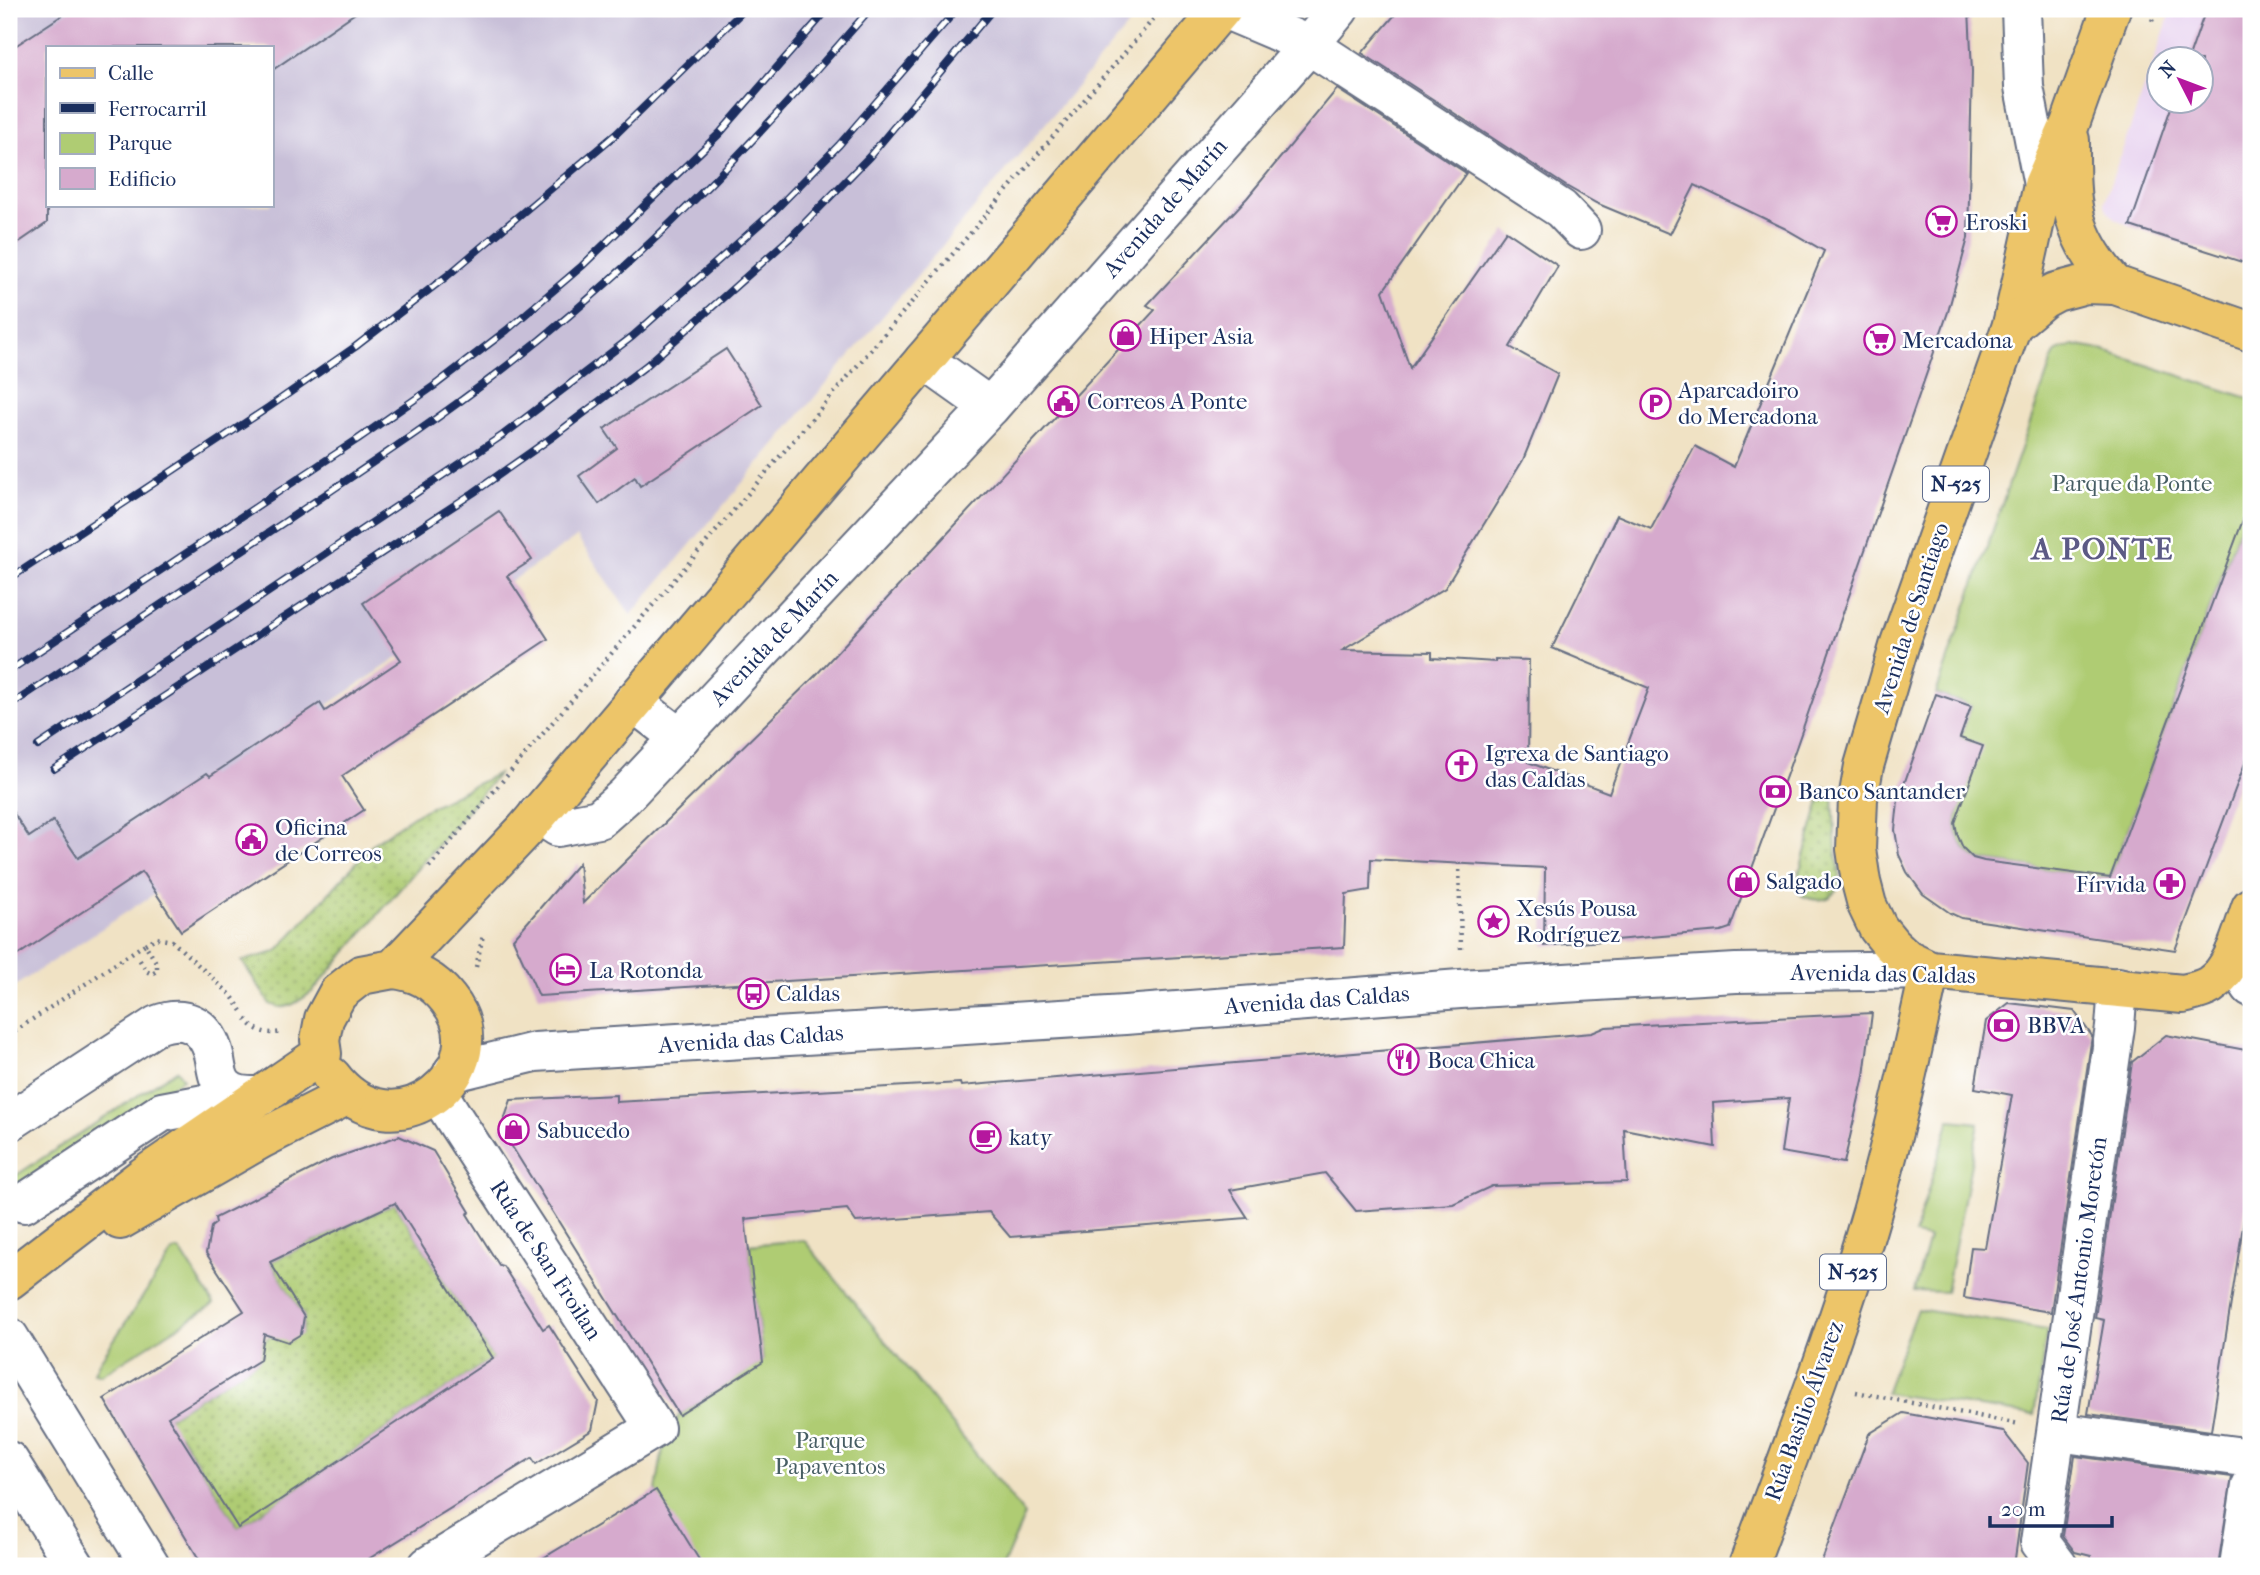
<svg xmlns="http://www.w3.org/2000/svg" width="2260" height="1575" font-family="'IM FELL French Canon',serif">
  <style>
    .built { fill: #e7d2ef; fill-rule: evenodd }
    .industrial { fill: #c8bfd8; fill-rule: evenodd }
    .green { fill: #afcc73; stroke: #657e68; stroke-width: 2 }
    .garden { fill: url(#garden-dots); stroke: #657e68; stroke-width: 2 }
    .building { fill: #d6aacd; fill-rule: evenodd }
    .lines { fill: none; stroke-linecap: round; stroke-linejoin: round }
    .minor-casing { stroke: #666e82; stroke-width: 42 }
    .major-casing { stroke: #666e82; stroke-width: 42 }
    .highway-casing { stroke: #666e82; stroke-width: 42 }
    .path { stroke: #666e82; stroke-width: 4.5; stroke-dasharray: 2 5; stroke-linecap: butt }
    .minor { stroke: #fff; stroke-width: 38 }
    .major { stroke: #edc569; stroke-width: 38 }
    .highway { stroke: #edc569; stroke-width: 38 }
    .rail-casing { stroke: #1b2f5e; stroke-width: 8 }
    .rail { stroke: #fff; stroke-width: 5; stroke-dasharray: 16; stroke-linecap: butt }
    .labels { text-anchor: middle; dominant-baseline: central; stroke-width: 5; stroke-linejoin: round; paint-order: stroke }
    .shield { fill: #fff; stroke: #5f6d8e; stroke-width: 2 }
    .shield-label { font-size: 21px; font-weight: bold; fill: #1b2f5e }
    .street-label { font-size: 23px; fill: #1b2f5e; stroke: #fff }
    .poi-label { font-size: 23px; fill: #1b2f5e; stroke: #fff; text-anchor: start }
    .park-label { font-size: 23px; fill: #475e64; stroke: #fff }
    .district-label { font-size: 30px; font-weight: bold; letter-spacing: 2px; fill: #5c5a85; stroke: #fff }
  </style>
  <defs>
    <pattern id="garden-dots" width="8" height="8" patternUnits="userSpaceOnUse" patternTransform="scale(1.75)"><rect width="8" height="8" fill="#afcc73"/><path d="M2 2h.1M6 6h.1" fill="none" stroke="#8ea662" stroke-width="1.8" stroke-linecap="round"/></pattern>
  </defs>
  <rect width="100%" height="100%" fill="#fff"/>
  <filter id="ink" filterUnits="userSpaceOnUse"><feTurbulence type="fractalNoise" baseFrequency=".0143" numOctaves="2"/><feDisplacementMap in="SourceGraphic" scale="14" xChannelSelector="R" yChannelSelector="G"/><feConvolveMatrix kernelMatrix="1 2 1 2 8 2 1 2 1" color-interpolation-filters="sRGB"/></filter>
  <filter id="wash" filterUnits="userSpaceOnUse"><feTurbulence type="fractalNoise" baseFrequency=".00686" numOctaves="4" result="noise"/><feDisplacementMap in="SourceGraphic" scale="28" xChannelSelector="R" yChannelSelector="G"/><feGaussianBlur stdDeviation="1.57" result="paint"/><feColorMatrix in="noise" values="0 0 0 0 0 0 0 0 0 0 0 0 0 0 0 0 0 1.4 0 .05"/><feComposite in="paint" operator="in"/></filter>
  <g filter="url(#wash)">
    <rect width="100%" height="100%" fill="#f0e2c4"/>
    <!-- built -->
    <path class="built" d="M2172,9h79v256l-121,-39 -16,-8 -7,-8 -3,-8zM2158,60h42v42h-42z"/>
    <!-- industrial -->
    <path class="industrial" d="M9,9h1133l-511,606 -54,-78 -249,168 34,51 -353,234zM47,47h224v158h-224z"/>
    <!-- green -->
    <g class="green">
      <path d="M2073,345l28,5 150,49v98l-141,381 -126,-17c-19,-5 -26,-19 -29,-38l26,-77 -21,-8 11,-32 -35,-12 117,-337 4,-6z"/>
      <path d="M177,1070l6,9 -174,113v-12z"/>
      <path d="M1950,1120l29,3 -33,169 -32,-1 15,-53 -15,-3z"/>
      <path d="M804,1240l221,275 -22,51h-308l-39,-76 7,-41 16,-34 84,-54 -15,-116z"/>
      <path d="M178,1250l4,3 32,51 -113,71 -7,-2 4,-9 75,-113z"/>
      <path d="M1917,1309l130,21 -13,85 -149,-22z"/>
    </g>
    <!-- garden -->
    <g class="garden">
      <path d="M499,773l-187,219c-14,9 -26,21 -42,12l-28,-43 34,-9 99,-110 43,-29z"/>
      <path d="M1824,787l4,1 5,8c1,18 2,36 3,55 0,8 5,18 4,26 -1,24 -21,27 -39,18l-6,-8z"/>
      <path d="M395,1203l98,155 -255,170 -58,-93 -14,-3 -6,-9 99,-63 3,-17 8,-7 31,-2 3,-17 -34,-55z"/>
    </g>
    <g id="blocks">
      <!-- building -->
      <g class="building">
        <path d="M72,9h289l-90,62v-24h-224v176l-38,26v-199z"/>
        <path d="M1400,9h569l3,63 -4,166 -20,74 -159,456 -59,160 -9,3 -177,15 1,-78 -174,-9 -1,31 -24,4 -2,53 -805,49 -26,-57 66,-76 4,40 233,-228 339,-365 -8,-5 100,-107 90,-109 129,84 -83,118 27,77 96,-137 52,35 -48,81 48,27 -35,86 -78,128 -102,62 89,2v6l63,4v-3l34,1 -1,102 81,31 40,-105 -97,-40 65,-133 34,14 44,-83 39,21 90,-216 -40,-23 -89,-43 -25,49 -74,-31 -30,-17 -204,-133z"/>
        <path d="M2206,9h45v256l-121,-39 43,-124h28v-42h-13z"/>
        <path d="M726,349l36,56 -122,81 -5,-9 -36,27 -20,-28 38,-28 -13,-19z"/>
        <path d="M2247,509h4v238l-76,203 -214,-32 -11,-5 -27,-19 -16,-22 -8,-17 -4,-25 3,-29 38,-107 35,12 -11,32 23,8 -28,77 2,11 6,14 10,10 11,3 126,17z"/>
        <path d="M499,511l33,49 -25,16 41,63 -206,137 22,34 -183,121 -39,-59 -133,89v-155l20,31 24,-16 25,37 129,-85 3,3 110,-73 5,8 76,-51 -38,-57z"/>
        <path d="M2009,1003l65,8 18,25 -41,276 -87,-14 7,-51 14,1 27,-153 -37,-7 11,-67z"/>
        <path d="M1872,1013l-8,63 -20,87 -63,-11 8,-54 -76,5 2,44 -91,-18 3,53 -135,4 -39,18 -97,7 -31,-38 -95,17 18,28 -238,19 -21,-25 -133,10 -9,-13 -102,10 18,143 -84,53 -178,-286 10,-29 105,-5v7l344,-19 1,3 631,-53 14,-6z"/>
        <path d="M2166,1035l85,16v123l-40,257 -123,-17 16,-94 -9,-2 37,-256z"/>
        <path d="M399,1136l34,15 37,61 -3,2 32,51 4,1 40,63 6,-4 49,76 -6,29 -56,34 -4,-6 -175,108h-154l-99,-167 140,-88 -38,-58 5,-26 5,-4 -1,-5 117,-59zM395,1203l98,155 -255,170 -70,-111 92,-57 4,-26 24,8 13,-8 3,-17 -34,-55z"/>
        <path d="M1903,1413l100,18 25,32 -14,103h-194l49,-132z"/>
        <path d="M2075,1456l157,21 -14,89h-129l2,-10 -16,-4 -12,-16z"/>
        <path d="M656,1490l47,76h-173z"/>
      </g>
    </g>
  </g>
  <g filter="url(#ink)">
    <use href="#blocks" fill-opacity="0" stroke="#666e82" stroke-width="2"/>
    <g class="lines">
      <defs>
        <g id="minor">
          <path d="M1224,9l85,36 252,164 20,21"/>
          <path d="M2021,9l3,78 19,98"/>
          <path d="M924,360l66,47"/>
          <path d="M633,702l47,36"/>
          <path d="M538,814l20,13 41,-8 26,-23 365,-389 319,-362 30,-36"/>
          <path d="M2235,952l8,23 8,12"/>
          <path d="M453,1072l82,-20 590,-37 335,-26 276,-16 194,-3"/>
          <path d="M9,1122l148,-97c26,-10 47,-2 56,26 4,12 2,26 12,36 10,10 23,9 36,9"/>
          <path d="M24,1203l138,-91 80,-15"/>
          <path d="M9,1337l141,229"/>
          <path d="M2057,1432l194,26"/>
          <path d="M9,1461l66,105"/>
          <path d="M428,1566l227,-138 -202,-311 -13,-21v-6"/>
          <path d="M2058,1566l-18,-24 75,-515 3,-40"/>
          <path d="M2239,1566l12,-80"/>
        </g>
        <g id="major">
          <path d="M331,1076c64,85 172,-10 117,-77 -15,-19 -31,-27 -55,-30"/>
          <path d="M120,1220l141,-81 87,-44"/>
          <path d="M9,1280l135,-104 178,-122 -2,-14 4,-21 14,-26 23,-18 32,-6 132,-139 697,-821"/>
        </g>
        <g id="highway">
          <path d="M2111,9l-41,115 -27,61 -31,140 -112,318 -36,123 -6,33 -2,50 5,33 6,23 11,23 13,16 16,15 23,11 253,24c8,-2 19,-4 27,-9 24,-16 32,-53 41,-78"/>
          <path d="M2070,140c0,65 -1,94 45,145"/>
          <path d="M2012,325l31,-26 13,-7 30,-8 29,1 136,47"/>
          <path d="M1748,1566c40,-108 82,-216 116,-327 27,-88 46,-179 66,-269"/>
        </g>
      </defs>
      <!-- minor casing -->
      <use href="#minor" class="minor-casing"/>
      <!-- major casing -->
      <use href="#major" class="major-casing"/>
      <!-- highway casing -->
      <use href="#highway" class="highway-casing"/>
      <!-- path -->
      <g class="path">
        <path d="M2152,21l5,-12"/>
        <path d="M1459,863l2,86"/>
        <path d="M429,867l733,-858"/>
        <path d="M145,944l11,-6 16,3 59,54 11,16"/>
        <path d="M476,967l7,-32"/>
        <path d="M246,1019c9,12 20,16 35,13"/>
        <path d="M9,1035l136,-91 12,20v7l-5,3 -6,-3 -8,-14"/>
        <path d="M1856,1392l163,32"/>
      </g>
      <!-- minor -->
      <use href="#minor" class="minor"/>
      <!-- major -->
      <use href="#major" class="major"/>
      <!-- highway -->
      <use href="#highway" class="highway"/>
      <defs>
        <g id="rail">
          <path d="M9,579l260,-172 86,-60 92,-71 169,-142 129,-125"/>
          <path d="M9,671l349,-232 76,-53 73,-56 75,-64 138,-133 108,-124"/>
          <path d="M9,706c91,-61 183,-122 274,-183 74,-50 149,-99 220,-154 136,-104 256,-231 367,-360"/>
          <path d="M38,746l465,-311 130,-99 139,-123 67,-68 118,-136"/>
          <path d="M54,769l419,-276 78,-55 96,-73 145,-129 77,-79 124,-148"/>
        </g>
      </defs>
      <!-- rail casing -->
      <use href="#rail" class="rail-casing"/>
      <!-- rail -->
      <use href="#rail" class="rail"/>
    </g>
  </g>
  <!-- icons -->
  <defs>
    <symbol id="supermarket-ring" viewBox="-11 -11 22 22"><circle r="9.5" fill="#fff" stroke="#b5179e" stroke-width="1.5"/><path d="M-6-5.5h2.5l.6 2H6L4.5 2H-2.5L-4.4-4H-6ZM-1.5 3.2a1.3 1.3 0 1 0 .1 0ZM3 3.2a1.3 1.3 0 1 0 .1 0Z" fill="#b5179e"/></symbol>
    <symbol id="shop-ring" viewBox="-11 -11 22 22"><circle r="9.5" fill="#fff" stroke="#b5179e" stroke-width="1.5"/><path d="M-5-2.5h2.3a2.7 3.5 0 0 1 5.4 0H5L5.5 6h-11ZM-1.5-2.5h3a1.5 2.3 0 0 0-3 0Z" fill="#b5179e"/></symbol>
    <symbol id="civic-ring" viewBox="-11 -11 22 22"><circle r="9.5" fill="#fff" stroke="#b5179e" stroke-width="1.5"/><path d="M-.6-6.5H3V-4.5H.6V-3L4-1V1h2V6H-6V1h2V-1L-.6-3ZM-1.2 2.5V6h2.4V2.5Z" fill="#b5179e"/></symbol>
    <symbol id="parking-ring" viewBox="-11 -11 22 22"><circle r="9.5" fill="#fff" stroke="#b5179e" stroke-width="1.5"/><path d="M-3.5-5.5H1a3.5 3.5 0 0 1 0 7H-1V5.5H-3.5ZM-1-3.4V-.6H.8a1.4 1.4 0 0 0 0-2.8Z" fill="#b5179e"/></symbol>
    <symbol id="church-ring" viewBox="-11 -11 22 22"><circle r="9.5" fill="#fff" stroke="#b5179e" stroke-width="1.5"/><path d="M-1.2-6h2.4v3.5h3.3v2.4h-3.3V6h-2.4V-.1h-3.3v-2.4h3.3Z" fill="#b5179e"/></symbol>
    <symbol id="bank-ring" viewBox="-11 -11 22 22"><circle r="9.5" fill="#fff" stroke="#b5179e" stroke-width="1.5"/><path d="M-6-4H6V4H-6ZM0-2.3a2.3 2.3 0 1 0 0 4.6a2.3 2.3 0 1 0 0-4.6Z" fill="#b5179e"/></symbol>
    <symbol id="pharmacy-ring" viewBox="-11 -11 22 22"><circle r="9.5" fill="#fff" stroke="#b5179e" stroke-width="1.5"/><path d="M-2-6h4v4h4v4h-4v4h-4v-4h-4v-4h4Z" fill="#b5179e"/></symbol>
    <symbol id="sight-ring" viewBox="-11 -11 22 22"><circle r="9.5" fill="#fff" stroke="#b5179e" stroke-width="1.5"/><path d="M0-6L1.8-2.2L6-1.7L2.9 1.2L3.7 5.4L0 3.3L-3.7 5.4L-2.9 1.2L-6-1.7L-1.8-2.2Z" fill="#b5179e"/></symbol>
    <symbol id="hotel-ring" viewBox="-11 -11 22 22"><circle r="9.5" fill="#fff" stroke="#b5179e" stroke-width="1.5"/><path d="M-6-4.5h1.5V1H6V5H4.5V3h-9V5H-6ZM-4 0a1.8 1.8 0 1 1 3.6 0ZM.5 0V-2.5h3Q6-2.5 6 0Z" fill="#b5179e"/></symbol>
    <symbol id="bus-ring" viewBox="-11 -11 22 22"><circle r="9.5" fill="#fff" stroke="#b5179e" stroke-width="1.5"/><path d="M-5-6H5V4H4V6H2V4H-2V6H-4V4H-5ZM-3.5-4V0h7V-4ZM-3.5 1.2v1.5H-2V1.2ZM2 1.2v1.5H3.5V1.2Z" fill="#b5179e"/></symbol>
    <symbol id="restaurant-ring" viewBox="-11 -11 22 22"><circle r="9.5" fill="#fff" stroke="#b5179e" stroke-width="1.5"/><path d="M-5-6h1v4h1v-4h1v4h1v-4h1v5L-1.5 .5V6h-2V.5L-5-1ZM5-6V6H3V1.5H1.5Q1.5-4 5-6Z" fill="#b5179e"/></symbol>
    <symbol id="cafe-ring" viewBox="-11 -11 22 22"><circle r="9.5" fill="#fff" stroke="#b5179e" stroke-width="1.5"/><path d="M-5.5-4.5H6V0H3Q3 3.5 0 3.5H-2.5Q-5.5 3.5-5.5 0ZM3-3.2v2h1.7v-2ZM-6 4.5H4V6H-6Z" fill="#b5179e"/></symbol>
  </defs>
  <g fill-rule="evenodd">
    <use href="#supermarket-ring" x="1924" y="204" width="35" height="35"/>
    <use href="#shop-ring" x="1108" y="318" width="35" height="35"/>
    <use href="#supermarket-ring" x="1862" y="322" width="35" height="35"/>
    <use href="#civic-ring" x="1046" y="384" width="35" height="35"/>
    <use href="#parking-ring" x="1638" y="386" width="35" height="35"/>
    <use href="#church-ring" x="1444" y="748" width="35" height="35"/>
    <use href="#bank-ring" x="1758" y="774" width="35" height="35"/>
    <use href="#civic-ring" x="234" y="822" width="35" height="35"/>
    <use href="#shop-ring" x="1726" y="864" width="35" height="35"/>
    <use href="#pharmacy-ring" x="2152" y="866" width="35" height="35"/>
    <use href="#sight-ring" x="1476" y="904" width="35" height="35"/>
    <use href="#hotel-ring" x="548" y="952" width="35" height="35"/>
    <use href="#bus-ring" x="736" y="976" width="35" height="35"/>
    <use href="#bank-ring" x="1986" y="1008" width="35" height="35"/>
    <use href="#restaurant-ring" x="1386" y="1042" width="35" height="35"/>
    <use href="#shop-ring" x="496" y="1112" width="35" height="35"/>
    <use href="#cafe-ring" x="968" y="1120" width="35" height="35"/>
  </g>
  <g class="labels">
    <!-- shield labels -->
    <g class="shield">
      <rect x="1923" y="466.5" width="66" height="35" rx="5"/>
      <rect x="1820" y="1254.5" width="66" height="35" rx="5"/>
    </g>
    <g class="shield-label">
      <text x="1956" y="484">N-525</text>
      <text x="1853" y="1272">N-525</text>
    </g>
    <!-- street labels -->
    <g class="street-label">
      <text transform="translate(1165 208) rotate(-49)">Avenida de Marín</text>
      <text transform="translate(1911 618) rotate(-72)">Avenida de Santiago</text>
      <text transform="translate(774 638) rotate(-47)">Avenida de Marín</text>
      <text transform="translate(1883 974) rotate(1)">Avenida das Caldas</text>
      <text transform="translate(1317 1000) rotate(-4)">Avenida das Caldas</text>
      <text transform="translate(751 1039) rotate(-4)">Avenida das Caldas</text>
      <text transform="translate(546 1260) rotate(57)">Rúa de San Froilan</text>
      <text transform="translate(2079 1280) rotate(-82)">Rúa de José Antonio Moretón</text>
      <text transform="translate(1804 1411) rotate(-70)">Rúa Basilio Álvarez</text>
    </g>
    <!-- poi labels -->
    <g class="poi-label">
      <text x="1965" y="222">Eroski</text>
      <text x="1149" y="336">Hiper Asia</text>
      <text x="1902" y="340">Mercadona</text>
      <text x="1678" y="390">Aparcadoiro<tspan x="1678" dy="26">do Mercadona</tspan></text>
      <text x="1087" y="401">Correos A Ponte</text>
      <text x="1485" y="753">Igrexa de Santiago<tspan x="1485" dy="26">das Caldas</tspan></text>
      <text x="1798" y="791">Banco Santander</text>
      <text x="275" y="827">Oficina<tspan x="275" dy="26">de Correos</tspan></text>
      <text x="1766" y="881">Salgado</text>
      <text x="2146" y="884" text-anchor="end">Fírvida</text>
      <text x="1516" y="908">Xesús Pousa<tspan x="1516" dy="26">Rodríguez</tspan></text>
      <text x="589" y="970">La Rotonda</text>
      <text x="776" y="993">Caldas</text>
      <text x="2027" y="1025">BBVA</text>
      <text x="1427" y="1060">Boca Chica</text>
      <text x="537" y="1130">Sabucedo</text>
      <text x="1009" y="1137">katy</text>
    </g>
    <!-- park labels -->
    <g class="park-label">
      <text x="2132" y="483">Parque da Ponte</text>
      <text x="830" y="1440">Parque<tspan x="830" dy="26">Papaventos</tspan></text>
    </g>
    <!-- district labels -->
    <g class="district-label">
      <text x="2103" y="549">A PONTE</text>
    </g>
  </g>
  <!-- margin -->
  <rect width="2260" height="1575" fill="none" stroke="#fff" stroke-width="35"/>
  <!-- legend -->
  <rect x="46" y="46" width="228" height="161" fill="#ffffff" stroke="#a4acbf" stroke-width="2"/>
  <rect x="60" y="68" width="35" height="10" fill="#edc569" stroke="#a4acbf" stroke-width="2"/>
  <text x="108" y="80" font-size="21" fill="#1b2f5e">Calle</text>
  <rect x="60" y="103" width="35" height="10" fill="#1b2f5e" stroke="#a4acbf" stroke-width="2"/>
  <text x="108" y="116" font-size="21" fill="#1b2f5e">Ferrocarril</text>
  <rect x="60" y="133" width="35" height="21" fill="#afcc73" stroke="#a4acbf" stroke-width="2"/>
  <text x="108" y="150" font-size="21" fill="#1b2f5e">Parque</text>
  <rect x="60" y="168" width="35" height="21" fill="#d6aacd" stroke="#a4acbf" stroke-width="2"/>
  <text x="108" y="186" font-size="21" fill="#1b2f5e">Edificio</text>
  <!-- north arrow -->
  <g transform="translate(2180 80) rotate(312)"><circle r="33" fill="#ffffff" stroke="#a4acbf" stroke-width="2"/>
  <path d="M0-5L12 26L0 18L-12 26Z" fill="#b5179e"/>
  <text y="-10" font-size="19" font-weight="bold" text-anchor="middle" fill="#1b2f5e">N</text>
  </g>
  <!-- scale -->
  <path d="M1990 1516v10h122v-10" fill="none" stroke="#1b2f5e" stroke-width="3.5"/>
  <text x="2001" y="1516" font-size="21" fill="#1b2f5e" stroke="#ffffff" stroke-width="5" paint-order="stroke">20 m</text>
</svg>
